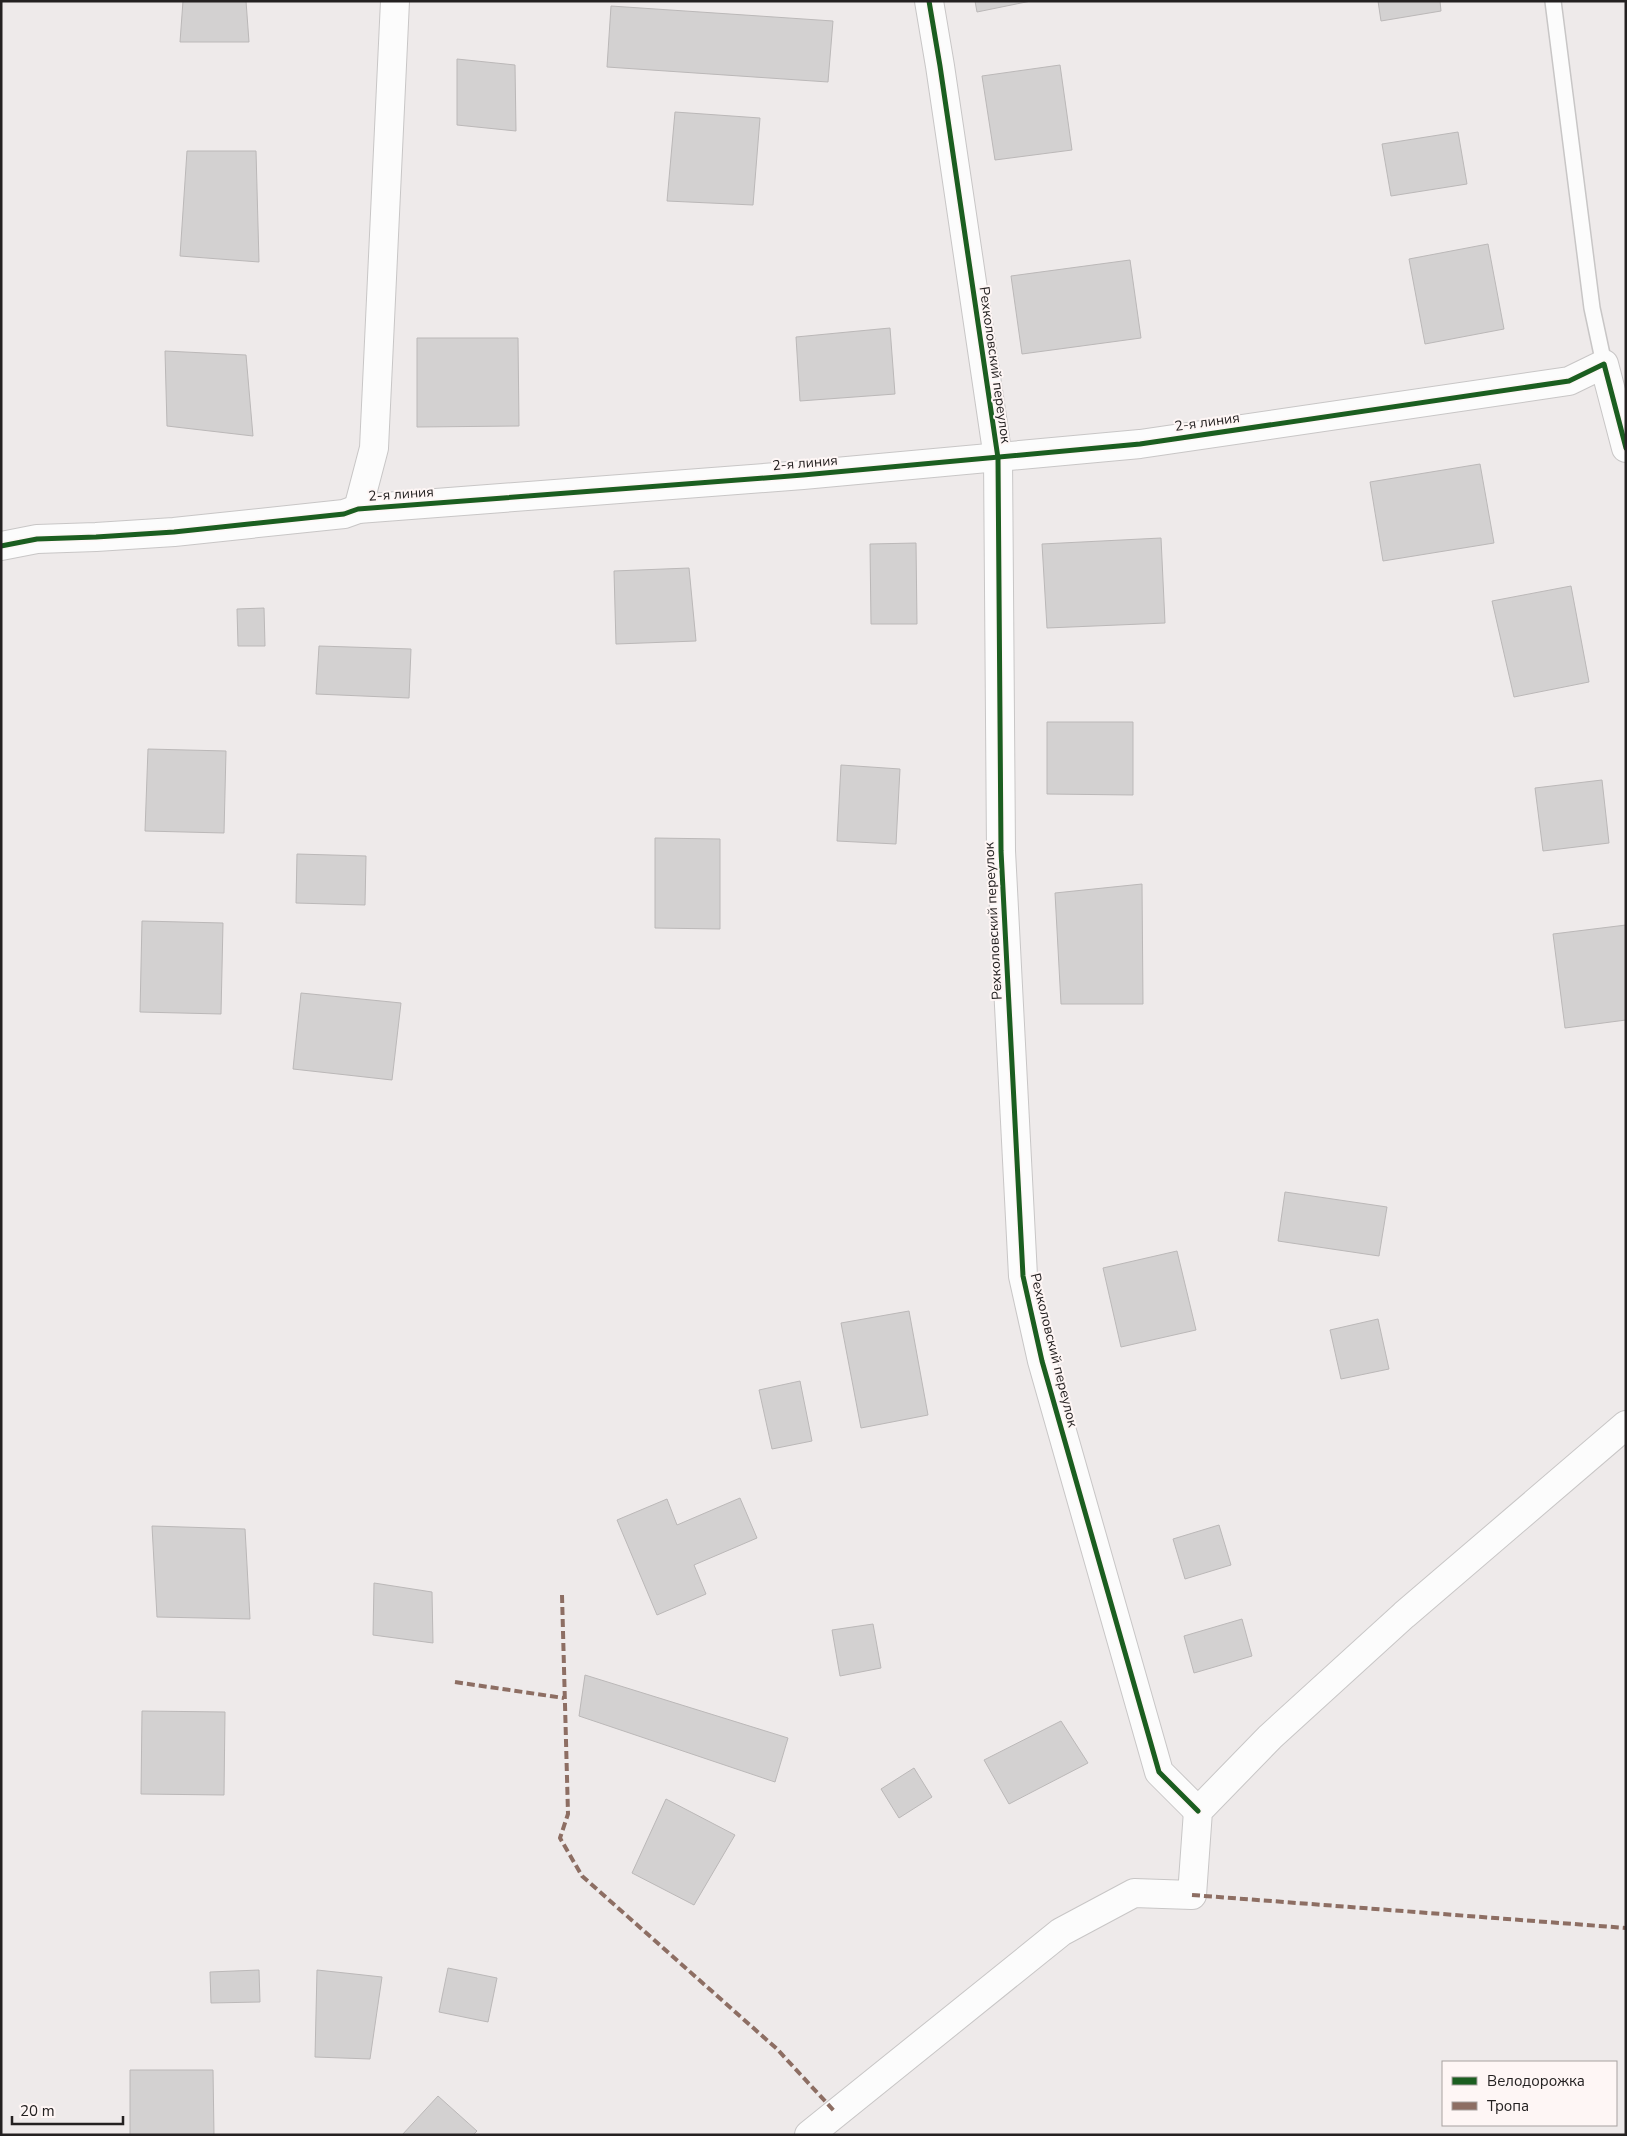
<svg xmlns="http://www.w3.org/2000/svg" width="1627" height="2136" font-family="'Nunito Sans',sans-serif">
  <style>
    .building { fill: #d3d1d1; stroke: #bbb8b8 }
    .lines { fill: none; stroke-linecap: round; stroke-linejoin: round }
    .lane-casing { stroke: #c8c6c6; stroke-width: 18 }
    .street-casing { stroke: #c8c6c6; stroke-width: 30 }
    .lane { stroke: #fcfcfc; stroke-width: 15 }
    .street { stroke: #fcfcfc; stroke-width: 28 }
    .quiet { stroke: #8d6e63; stroke-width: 4; stroke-dasharray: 8 4; stroke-linecap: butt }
    .cycleway-casing { stroke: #fef6f5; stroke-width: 8 }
    .cycleway { stroke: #1b5e20; stroke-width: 5 }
    .labels { text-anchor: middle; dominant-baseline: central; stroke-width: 4; stroke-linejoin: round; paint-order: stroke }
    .street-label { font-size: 14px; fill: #242121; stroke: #fef6f5 }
  </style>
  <rect width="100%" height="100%" fill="#eeeaea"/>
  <!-- building -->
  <g class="building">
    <path d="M183,1h63l3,41h-69z"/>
    <path d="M975,1h56l-54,11z"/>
    <path d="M1378,1h62l1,10 -60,10z"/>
    <path d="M611,6l222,15 -5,61 -221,-15z"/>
    <path d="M457,59l58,6 1,66 -59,-6z"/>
    <path d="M1060,65l12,85 -77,10 -13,-84z"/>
    <path d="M675,112l85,6 -7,87 -86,-4z"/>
    <path d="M1458,132l9,52 -76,12 -9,-52z"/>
    <path d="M187,151h69l3,111 -79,-6z"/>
    <path d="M1488,244l16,85 -79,15 -16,-85z"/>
    <path d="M1130,260l11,78 -119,16 -11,-78z"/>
    <path d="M890,328l5,66 -95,7 -4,-64z"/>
    <path d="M417,338h101l1,88 -102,1z"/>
    <path d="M165,351l81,4 7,81 -86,-10z"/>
    <path d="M1480,464l14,79 -111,18 -13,-79z"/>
    <path d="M1161,538l4,85 -118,5 -5,-84z"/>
    <path d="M916,543l1,81h-46l-1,-80z"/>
    <path d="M689,568l7,73 -80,3 -2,-73z"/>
    <path d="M1571,586l18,96 -75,15 -22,-96z"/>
    <path d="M264,608l1,38h-27l-1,-37z"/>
    <path d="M319,646l92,3 -2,49 -93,-4z"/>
    <path d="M1047,722h86v73l-86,-1z"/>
    <path d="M148,749l78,2 -2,82 -79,-2z"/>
    <path d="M841,765l59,4 -4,75 -59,-3z"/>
    <path d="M1602,780l7,63 -66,8 -8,-63z"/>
    <path d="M655,838l65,1v90l-65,-1z"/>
    <path d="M297,854l69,2 -1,49 -69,-2z"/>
    <path d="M1142,884l1,120h-82l-6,-111z"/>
    <path d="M142,921l81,2 -2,91 -81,-2z"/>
    <path d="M1626,925v95l-61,8 -12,-94z"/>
    <path d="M301,993l100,10 -9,77 -99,-11z"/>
    <path d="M1285,1192l102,15 -8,49 -101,-15z"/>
    <path d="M1177,1251l19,79 -75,17 -18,-79z"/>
    <path d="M909,1311l19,104 -67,13 -20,-105z"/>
    <path d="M1378,1319l11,50 -48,10 -11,-49z"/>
    <path d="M800,1381l12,60 -40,8 -13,-59z"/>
    <path d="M740,1498l17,40 -63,27 12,29 -49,21 -40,-95 50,-21 10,26z"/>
    <path d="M1219,1525l12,40 -46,14 -12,-40z"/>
    <path d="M152,1526l93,3 5,90 -93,-2z"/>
    <path d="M374,1583l58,9 1,51 -60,-8z"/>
    <path d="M1242,1619l10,37 -58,17 -10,-37z"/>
    <path d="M873,1624l8,44 -41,8 -8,-46z"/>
    <path d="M585,1675l203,63 -13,44 -196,-66z"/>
    <path d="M142,1711l83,1 -1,83 -83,-1z"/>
    <path d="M1061,1721l27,42 -79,41 -25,-44z"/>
    <path d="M914,1768l18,29 -33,21 -18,-29z"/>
    <path d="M666,1799l69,36 -41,70 -62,-32z"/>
    <path d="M448,1968l49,10 -9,44 -49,-10z"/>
    <path d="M259,1970l1,32 -49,1 -1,-31z"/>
    <path d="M317,1970l65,7 -12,82 -55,-2z"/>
    <path d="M130,2070h83l1,65h-84z"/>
    <path d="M438,2096l39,35 -4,4h-71z"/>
  </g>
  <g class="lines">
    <defs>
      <path id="lane" d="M1553,1l39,307 12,56"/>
      <g id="street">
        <path d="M929,1l11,65 58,392 3,393 22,425 19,85 117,411 39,39"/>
        <path d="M358,509l16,-61 21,-447"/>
        <path d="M1,546l36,-7 59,-2 78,-5 170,-18 14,-5 445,-34 337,-31 429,-63 35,-17 22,84"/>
        <path d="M809,2135l252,-203 73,-39 58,2 6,-84 72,-74 134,-122 222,-190"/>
      </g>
    </defs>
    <!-- lane casing -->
    <use href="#lane" class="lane-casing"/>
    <!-- street casing -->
    <use href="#street" class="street-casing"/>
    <!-- lane -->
    <use href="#lane" class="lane"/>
    <!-- street -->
    <use href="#street" class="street"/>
    <!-- quiet -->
    <g class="quiet">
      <path d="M562,1595l6,219 -8,24 22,38 195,173 59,64"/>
      <path d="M455,1682l109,16"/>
      <path d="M1192,1895l434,33"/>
    </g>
    <defs>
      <g id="cycleway">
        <path d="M929,1l11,65 58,392 3,393 22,425 19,85 117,411 39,39"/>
        <path d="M1,546l36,-7 59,-2 78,-5 170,-18 14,-5 445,-34 337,-31 429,-63 35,-17 22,84"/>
      </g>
    </defs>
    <!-- cycleway casing -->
    <use href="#cycleway" class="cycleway-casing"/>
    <!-- cycleway -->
    <use href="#cycleway" class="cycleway"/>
  </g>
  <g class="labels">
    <!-- street labels -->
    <g class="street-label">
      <text transform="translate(995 365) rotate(82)">Рехколовский переулок</text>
      <text transform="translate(1207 422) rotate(-8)">2-я линия</text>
      <text transform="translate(805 463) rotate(-5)">2-я линия</text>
      <text transform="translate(401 494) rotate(-4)">2-я линия</text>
      <text transform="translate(993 921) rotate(-93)">Рехколовский переулок</text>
      <text transform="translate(1054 1350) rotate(76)">Рехколовский переулок</text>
    </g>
  </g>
  <!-- border -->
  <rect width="1627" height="2136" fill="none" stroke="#242121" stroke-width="5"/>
  <!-- legend -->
  <rect x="1442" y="2061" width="175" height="65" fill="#fef6f5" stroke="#a7a1a0"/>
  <rect x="1452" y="2077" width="25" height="8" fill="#1b5e20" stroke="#a7a1a0"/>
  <text x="1487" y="2086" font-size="15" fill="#242121">Велодорожка</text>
  <rect x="1452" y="2102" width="25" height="8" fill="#8d6e63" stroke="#a7a1a0"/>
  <text x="1487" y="2111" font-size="15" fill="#242121">Тропа</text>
  <!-- scale -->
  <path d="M12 2116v8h111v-8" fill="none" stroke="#242121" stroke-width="2.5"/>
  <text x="20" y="2116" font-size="15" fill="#242121" stroke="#fef6f5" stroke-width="4" paint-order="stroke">20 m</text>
</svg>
